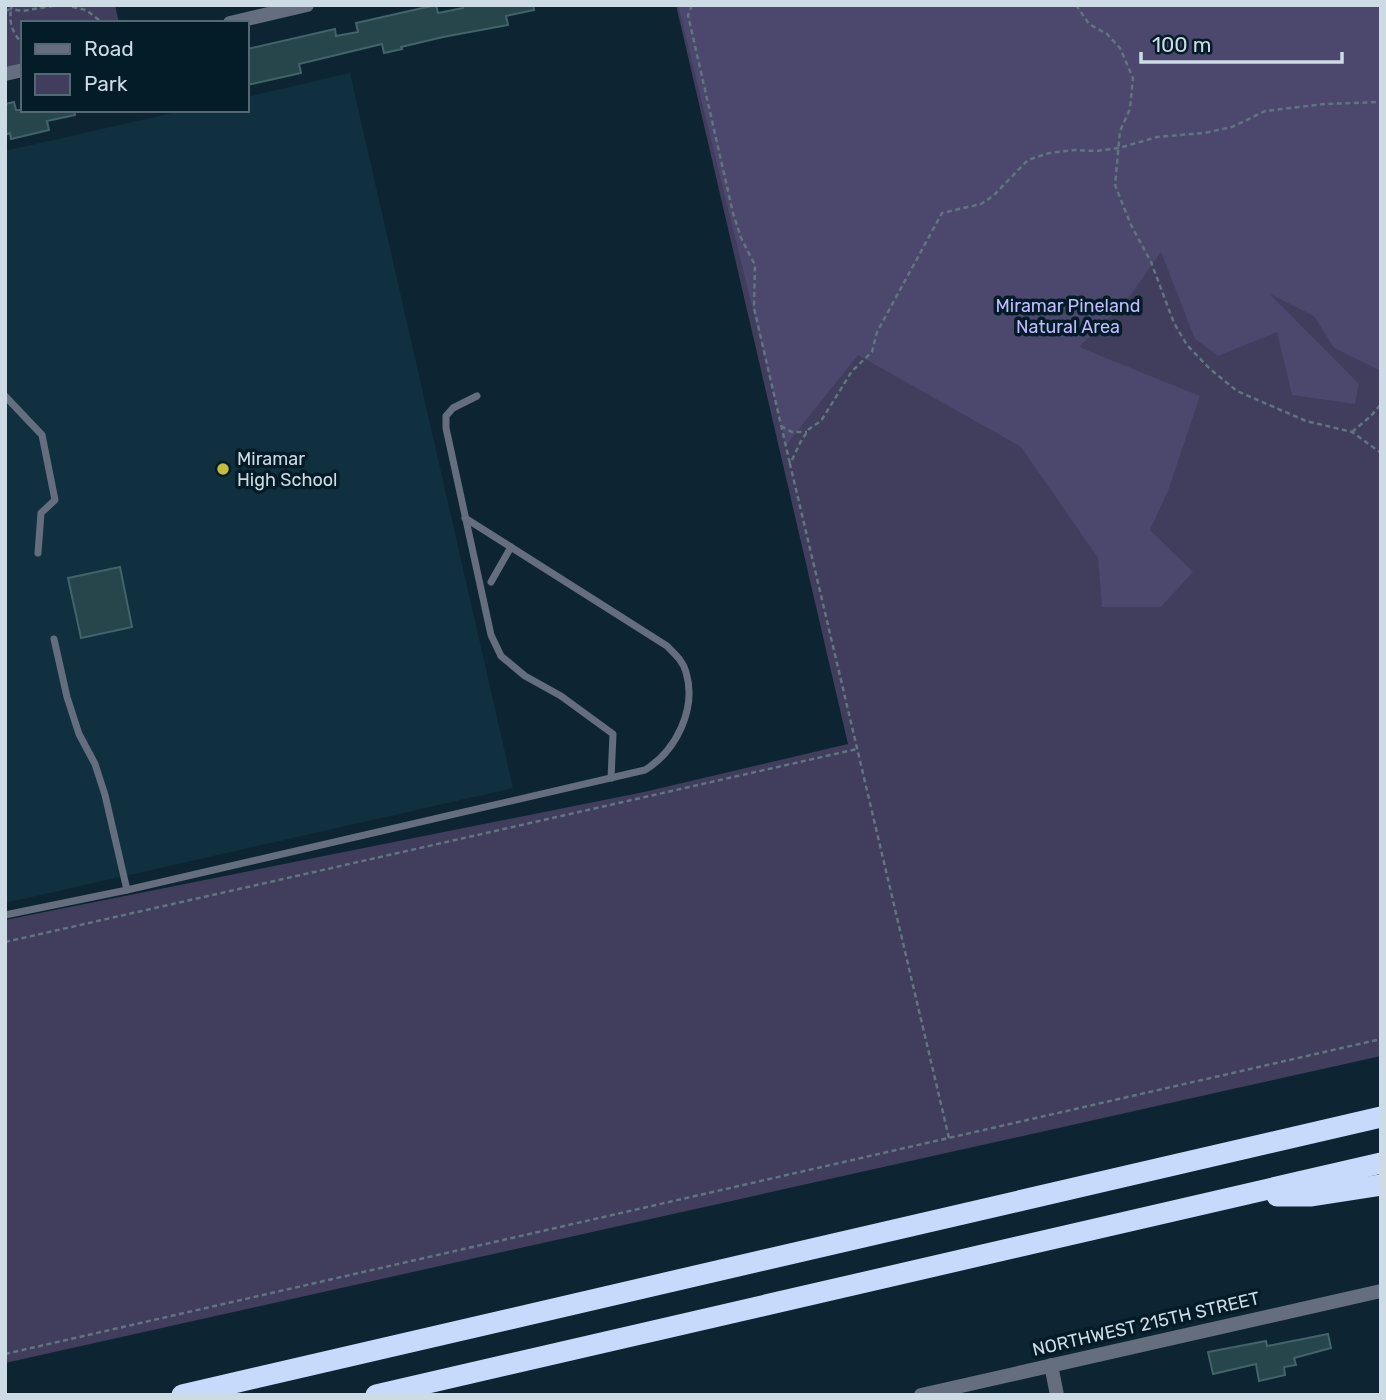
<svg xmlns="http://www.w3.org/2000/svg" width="1386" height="1400" font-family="Rubik,sans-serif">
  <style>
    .built { fill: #103040 }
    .green { fill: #403d5d }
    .forest { fill: #4b476d }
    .building { fill: #26464b; stroke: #426369; stroke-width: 2 }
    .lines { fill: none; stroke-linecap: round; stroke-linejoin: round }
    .path { stroke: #617580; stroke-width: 2.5; stroke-dasharray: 5 3.5; stroke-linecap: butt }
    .service { stroke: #656e7f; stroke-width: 7 }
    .minor { stroke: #656e7f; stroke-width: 14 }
    .tertiary { stroke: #656e7f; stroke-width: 14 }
    .motorway { stroke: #c8dafc; stroke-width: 21 }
    .poi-dot { fill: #c5bc3d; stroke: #041b28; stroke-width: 2.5 }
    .labels { text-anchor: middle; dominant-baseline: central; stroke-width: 7; stroke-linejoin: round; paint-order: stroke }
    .park-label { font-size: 18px; fill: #c2bcfe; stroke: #041b28 }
    .poi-label { font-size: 18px; fill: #cddbe4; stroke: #041b28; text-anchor: start }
    .street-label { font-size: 18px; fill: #cddbe4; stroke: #041b28 }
  </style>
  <rect width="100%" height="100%" fill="#0d2532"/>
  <!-- built -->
  <path class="built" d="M350,73l163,715 -508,115v-752l181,-41h61v-13z"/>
  <!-- green -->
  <g class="green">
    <path d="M5,5h110l4,18h-96v40l-18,4z"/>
    <path d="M676,5h705v1051l-1376,307v-443l639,-128 204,-48z"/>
  </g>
  <!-- forest -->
  <path class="forest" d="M678,5h703v366l-47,-23 -20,-32 -44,-22 89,90 -4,20 -63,-9 -15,-63 -59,24 -23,-17 -34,-87 -36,51 -46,44 121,49 -32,95 -18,39 43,42 -32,35h-59l-4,-49 -77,-111 -163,-92 -72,90z"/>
  <!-- building -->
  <g class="building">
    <path d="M436,5l2,8 25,-5 -1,-3h71l1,5 -28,6 2,9 -65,12 -42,10 1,2 -18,4 -2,-9 -83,20 2,9 -54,12v-36l88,-20 1,7 22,-4 -2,-9z"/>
    <path d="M14,102l2,8h58l1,5 -28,6 2,9 -38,9 -1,-6 -5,2v-31z"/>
    <path d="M120,567l12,60 -51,11 -13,-60z"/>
    <path d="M1328,1334l3,14 -37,10 2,7 -12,2 1,8 -26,6 -3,-17 -43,10 -5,-22 58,-11 1,5z"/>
  </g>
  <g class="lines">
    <!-- path -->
    <g class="path">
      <path d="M12,5l-1,4 11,2 36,-6"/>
      <path d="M64,5l22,5 17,13"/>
      <path d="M692,5l-4,10 45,198 8,25 14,27 -1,43 36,156"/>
      <path d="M1076,5l13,19 18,10 13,14 13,30 -3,31 -10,22 -5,54 16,40 20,37 23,61 13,22 23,24 27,22 69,30 46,11 29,21"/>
      <path d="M5,11l6,-2c-2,14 1,22 9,32"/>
      <path d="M781,426l11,6h15"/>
      <path d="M1352,432l19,-16 10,-12"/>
      <path d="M5,942l852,-193"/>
      <path d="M949,1138l-159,-674 11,-23 8,-12 12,-8 31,-50 20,-19 5,-20 65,-119 39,-9 12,-8 35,-36 21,-7 25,-3 23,1 22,-3 38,-11 47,-4 28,-6 33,-16 60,-7 56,-2"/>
      <path d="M5,1354l1376,-315"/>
    </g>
    <!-- service -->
    <g class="service">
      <path d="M5,396l37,39 13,65 -14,13 -3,40"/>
      <path d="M477,396l-24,12 -7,8v12l45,207 10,21 24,20 36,20 52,38 -2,44"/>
      <path d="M491,582l20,-35"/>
      <path d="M54,639l13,58 12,37 16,30 10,31 22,95"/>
      <path d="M5,915l122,-25 518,-120c31,-19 52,-61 41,-98 -3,-11 -11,-18 -19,-26l-202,-128"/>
    </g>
    <!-- minor -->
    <g class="minor">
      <path d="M230,23l77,-18"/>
      <path d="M5,74l18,-4"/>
      <path d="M1051,1365l6,30"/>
    </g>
    <!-- tertiary -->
    <path class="tertiary" d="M921,1395l460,-104"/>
    <!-- motorway -->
    <g class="motorway">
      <path d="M1277,1196h33l71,-11"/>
      <path d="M182,1395l1199,-278"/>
      <path d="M376,1395l1005,-232"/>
    </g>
  </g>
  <!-- markers -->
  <circle class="poi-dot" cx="223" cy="469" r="7"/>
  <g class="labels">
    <!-- park labels -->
    <g class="park-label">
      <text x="1068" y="306">Miramar Pineland<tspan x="1068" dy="21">Natural Area</tspan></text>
    </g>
    <!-- poi labels -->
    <g class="poi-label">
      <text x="237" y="459">Miramar<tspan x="237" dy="21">High School</tspan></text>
    </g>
    <!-- street labels -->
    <g class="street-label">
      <text transform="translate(1146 1324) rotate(-13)">NORTHWEST 215TH STREET</text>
    </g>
  </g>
  <!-- border -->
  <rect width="1386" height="1400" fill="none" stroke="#cddbe4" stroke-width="14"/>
  <!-- legend -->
  <rect x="21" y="21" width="228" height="91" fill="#041b28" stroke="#546873" stroke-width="2"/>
  <rect x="35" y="44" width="35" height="10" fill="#656e7f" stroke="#546873" stroke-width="2"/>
  <text x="84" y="56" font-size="21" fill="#cddbe4">Road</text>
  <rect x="35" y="74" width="35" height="21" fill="#403d5d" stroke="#546873" stroke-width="2"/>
  <text x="84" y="91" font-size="21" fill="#cddbe4">Park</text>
  <!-- scale -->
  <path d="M1141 52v10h201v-10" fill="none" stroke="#cddbe4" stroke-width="3.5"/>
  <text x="1152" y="52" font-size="21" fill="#cddbe4" stroke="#041b28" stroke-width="5" paint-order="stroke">100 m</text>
</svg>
